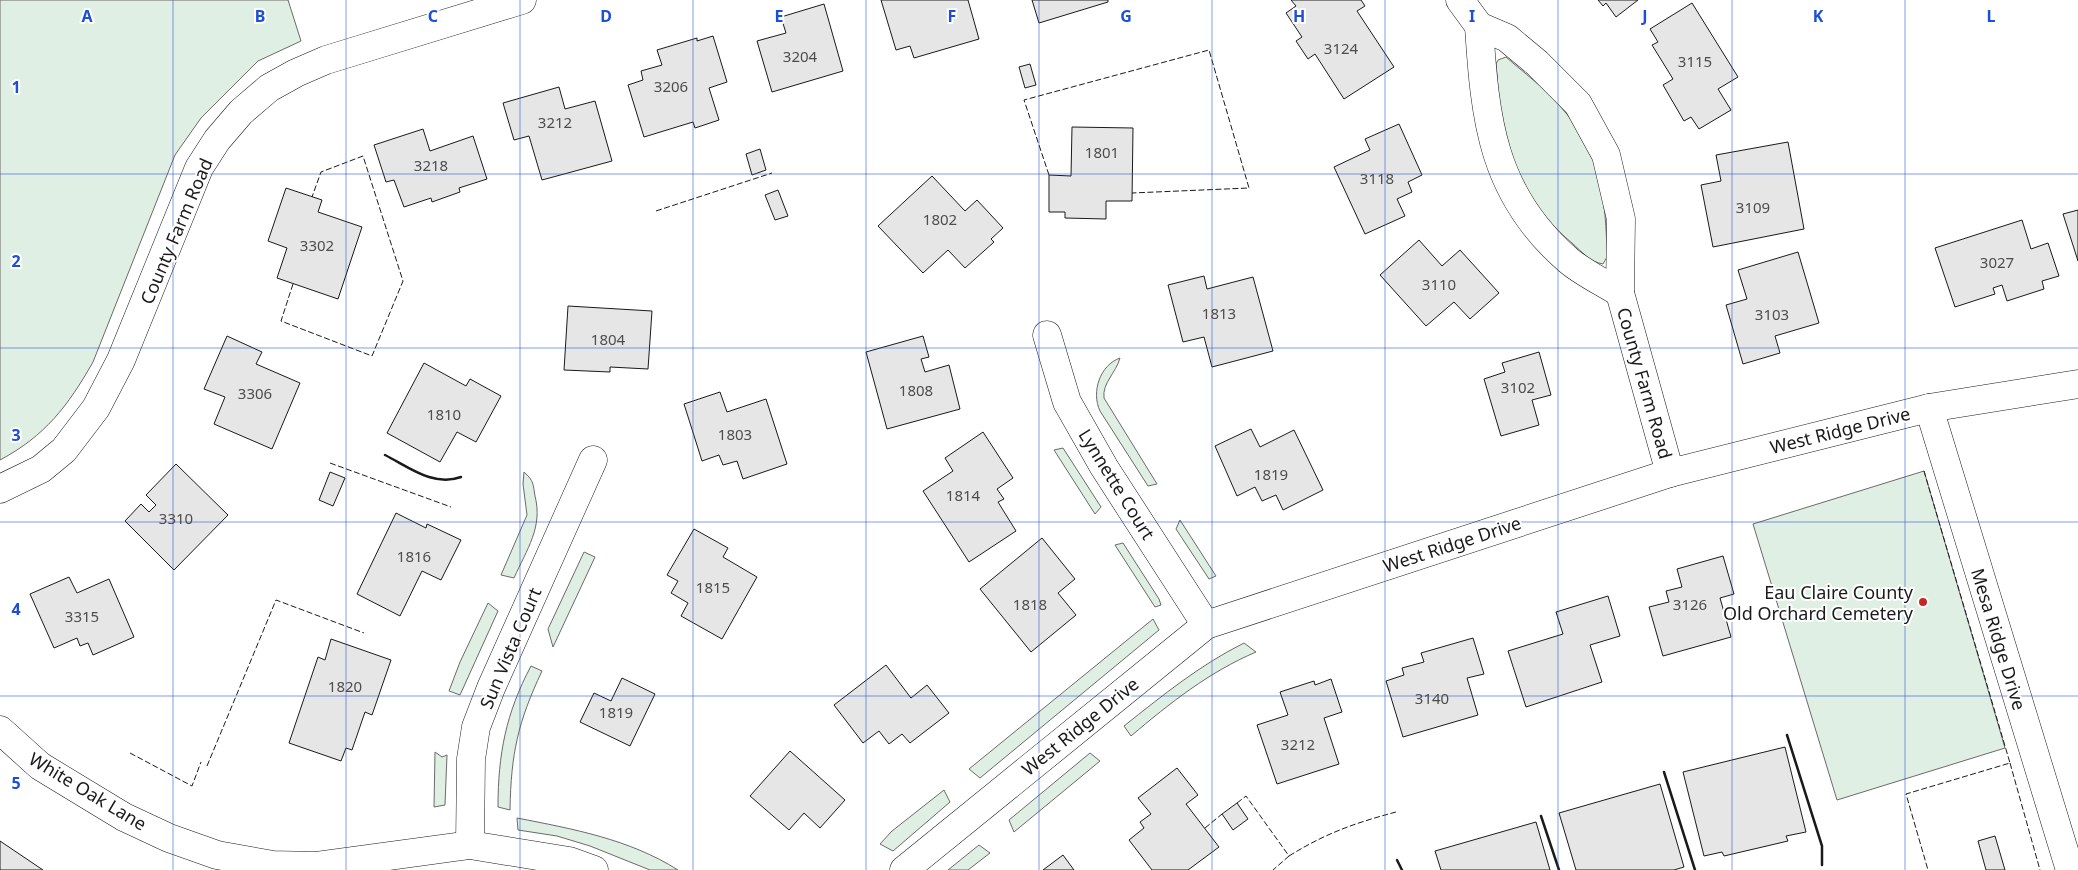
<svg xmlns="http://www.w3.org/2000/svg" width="2078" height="870" font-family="'Noto Sans',sans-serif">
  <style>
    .green { fill: #e0efe3; stroke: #6a6a6a }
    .building { fill: #e6e6e6; stroke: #1a1a1a }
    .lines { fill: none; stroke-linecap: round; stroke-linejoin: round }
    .minor-casing { stroke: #1a1a1a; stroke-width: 29 }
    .minor { stroke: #fff; stroke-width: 28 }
    .fence { stroke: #1a1a1a; stroke-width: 1; stroke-dasharray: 6 2.5; stroke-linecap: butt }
    .wall { stroke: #1a1a1a; stroke-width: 2.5 }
    .grid { fill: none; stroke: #1d4ed8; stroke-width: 1; stroke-opacity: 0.55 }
    .poi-dot { fill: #c62828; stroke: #fff; stroke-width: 2 }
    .labels { text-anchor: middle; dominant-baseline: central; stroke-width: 4; stroke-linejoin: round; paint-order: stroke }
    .number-label { font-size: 15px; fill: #4d4d4d }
    .street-label { font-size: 18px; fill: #1a1a1a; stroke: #fff }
    .poi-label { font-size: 18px; fill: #1a1a1a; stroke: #fff; text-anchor: end }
    .grid-label { font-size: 16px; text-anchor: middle; font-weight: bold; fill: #1d4ed8; stroke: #fff; stroke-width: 4; stroke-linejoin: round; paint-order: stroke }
  </style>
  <rect width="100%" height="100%" fill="#fff"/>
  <!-- green -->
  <g class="green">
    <path d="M0,0h288l13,41 -43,20 -57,57 -26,37 -82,207c-25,44 -48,74 -93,98z"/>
    <path d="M1506,57c18,16 39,31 54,49 41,46 46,93 47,151l-4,7c-13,-2 -21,-12 -31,-21 -38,-31 -62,-76 -71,-125 -3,-17 -3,-36 -5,-54l2,-4z"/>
    <path d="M1120,358c-4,15 -18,25 -16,40l53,86 -9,2 -48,-75c-9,-19 0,-46 20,-53z"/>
    <path d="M1063,448l38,59 -6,7 -41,-64z"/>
    <path d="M1924,471l81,277 -168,52 -84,-276z"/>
    <path d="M524,472c10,9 9,12 11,24 8,31 -8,53 -21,82l-13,-3 26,-60 -4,-31z"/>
    <path d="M1180,520l36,56 -7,3 -33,-50z"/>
    <path d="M1123,543l36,56 2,6 -6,2 -40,-62z"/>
    <path d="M584,552l11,5 -42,90 -5,-18z"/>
    <path d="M488,603l10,8 -38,84 -11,-4 11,-29z"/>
    <path d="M1153,619l6,11 -179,148 -11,-9z"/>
    <path d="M1244,643l12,9c-47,20 -86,51 -125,84l-7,-10c39,-31 76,-61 120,-83z"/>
    <path d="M531,666l11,5c-24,51 -31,82 -32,139l-12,-3c0,-53 8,-94 33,-141z"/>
    <path d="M435,752l7,5 5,-2 -2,50 -11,2z"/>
    <path d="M1090,753l10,8 -86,71 -5,-12z"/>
    <path d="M944,790l6,12 -57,49 -13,-7 12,-13z"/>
    <path d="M517,818c56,11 112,21 161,52h-28l-60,-24 -33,-10 -39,-6z"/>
    <path d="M979,845l11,8 -22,17h-20z"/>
  </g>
  <!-- building -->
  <g class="building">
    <path d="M881,0h87l11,39 -65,19 -4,-12 -14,4z"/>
    <path d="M1032,0h76v2l-69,21z"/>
    <path d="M1291,0h70l4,6 -8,5 37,56 -50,32 -29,-45 -7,5 -12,-18 6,-4 -16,-24 10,-7z"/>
    <path d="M1598,0h40l-22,17 -10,-14 -3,3z"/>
    <path d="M1692,3l46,74 -20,12 13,21 -32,19 -8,-12 -7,4 -21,-36 10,-6 -21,-34 6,-3 -8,-13z"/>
    <path d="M824,4l19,67 -71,21 -15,-51 29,-8 -5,-16z"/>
    <path d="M713,36l14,46 -18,6 10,32 -24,8 -2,-6 -49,15 -16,-52 15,-5 -2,-9 21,-6 -5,-15 40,-12v3z"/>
    <path d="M1030,64l6,21 -11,3 -6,-21z"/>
    <path d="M559,87l6,22 30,-8 17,60 -70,19 -13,-44 -15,4 -11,-37z"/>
    <path d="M1399,124l23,51 -14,7 4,10 -15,7 8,17 -40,18 -31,-67 36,-17 -5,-11z"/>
    <path d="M1072,127l61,1 -1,73h-26v18l-41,-1v-6h-16v-37l22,1z"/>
    <path d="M423,129l7,22 43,-15 14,43 -28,9 1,4 -28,10 -1,-4 -27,9 -10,-27 -8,2 -12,-37z"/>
    <path d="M1788,142l16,87 -91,18 -12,-62 20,-4 -5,-26z"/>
    <path d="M760,149l6,21 -14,5 -6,-21z"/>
    <path d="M932,176l33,35 12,-11 26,28 -12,11 3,3 -29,26 -17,-18 -25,23 -45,-47z"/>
    <path d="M286,188l36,12 -4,12 44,15 -24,72 -61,-21 10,-30 -19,-7z"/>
    <path d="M778,190l10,26 -13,4 -10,-25z"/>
    <path d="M2078,210v51l-15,-47z"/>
    <path d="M2022,220l9,29 17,-6 11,33 -17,5 2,8 -37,12 -5,-16 -9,3 2,6 -40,13 -20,-59z"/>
    <path d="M1419,240l23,26 18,-16 39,43 -29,26 -16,-17 -28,24 -46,-51z"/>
    <path d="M1798,252l21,71 -44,13 5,17 -37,11 -17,-59 21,-6 -9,-29z"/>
    <path d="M1204,276l3,13 46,-12 20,74 -61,16 -8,-30 -21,5 -15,-57z"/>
    <path d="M568,306l84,5 -4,58 -38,-2v5l-46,-2z"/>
    <path d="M227,336l35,16 -6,12 44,19 -28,66 -58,-25 11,-27 -21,-8z"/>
    <path d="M923,336l6,21 -8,2 4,13 24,-7 11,44 -73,20 -21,-77z"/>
    <path d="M1539,352l12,43 -19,5 7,25 -38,11 -17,-57 21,-7 -3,-9z"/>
    <path d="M424,363l42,23 4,-7 31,17 -25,46 -19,-10 -17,30 -53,-29z"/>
    <path d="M720,392l7,20 39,-13 21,65 -44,15 -6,-18 -14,4 -4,-10 -17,6 -18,-57z"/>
    <path d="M1251,429l9,18 34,-17 29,60 -40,20 -7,-15 -14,6 -7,-14 -18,9 -22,-50z"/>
    <path d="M983,432l30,46 -16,11 7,10 -6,3 18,29 -47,31 -46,-71 30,-20 -8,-13z"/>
    <path d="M176,464l52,51 -54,55 -49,-49 16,-17 8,8 7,-7 -10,-10z"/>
    <path d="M330,472l15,6 -12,28 -14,-6z"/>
    <path d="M396,513l30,15 1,-4 34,16 -20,40 -19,-9 -22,45 -43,-22z"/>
    <path d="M694,529l34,19 -5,9 34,20 -35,62 -41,-23 7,-13 -17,-10 7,-12 -11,-6z"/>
    <path d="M1042,538l33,41 -17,14 18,22 -45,37 -51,-63z"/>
    <path d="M1723,556l11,38 -14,4 11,39 -68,19 -14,-49 20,-5 -3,-11 16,-4 -5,-18z"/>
    <path d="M69,577l8,16 32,-14 25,58 -41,18 -5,-12 -8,3 -3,-8 -23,10 -24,-54z"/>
    <path d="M1608,596l12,40 -30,9 12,37 -76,25 -18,-56 55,-17 -7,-22z"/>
    <path d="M1473,638l11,36 -17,4 11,37 -75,22 -17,-56 18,-6 -2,-7 22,-6 -3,-9z"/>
    <path d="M331,639l60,21 -19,55 -7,-3 -13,38 -6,-2 -5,13 -52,-18 29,-86 7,3z"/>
    <path d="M886,665l25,33 16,-13 22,28 -39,30 -8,-9 -13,10 -10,-13 -16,12 -29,-38z"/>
    <path d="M622,678l33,16 -25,52 -50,-24 14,-29 17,8z"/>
    <path d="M1331,679l11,33 -18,6 15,46 -62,20 -20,-59 31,-10 -8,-23 34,-11 1,4z"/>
    <path d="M1785,747l21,85 -20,4 2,5 -64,15 -2,-4 -18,4 -21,-84z"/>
    <path d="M790,751l55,49 -25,28 -16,-15 -15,17 -39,-34z"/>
    <path d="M1177,768l21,27 -12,9 33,43 -31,23h-36l-23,-30 15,-12 -4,-6 11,-8 -13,-16z"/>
    <path d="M1660,784l24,83 -10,3h-98l-17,-57z"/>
    <path d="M1237,803l11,16 -15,11 -11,-16z"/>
    <path d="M1536,822l14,48h-109l-6,-19z"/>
    <path d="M1995,836l10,34h-19l-8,-29z"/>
    <path d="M0,841l43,29h-43z"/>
    <path d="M1063,855l11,15h-31z"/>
  </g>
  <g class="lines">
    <defs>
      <g id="minor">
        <path d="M1460,0l19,26 28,12 30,25 41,41 28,51 15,64 -1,74 50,180"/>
        <path d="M1479,26c6,94 13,168 89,234 15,13 35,22 52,33"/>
        <path d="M1047,335l20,67 37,65 102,158"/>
        <path d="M1929,408l141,462"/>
        <path d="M0,489l41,-20 23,-19 32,-42 25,-48 78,-192 18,-28 24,-28 28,-24 27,-15 30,-13 196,-60"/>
        <path d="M0,730l40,36 84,51 45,21 48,17 56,10 42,1 155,-21 99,16 25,9"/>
        <path d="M470,845l1,-86 5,-32 15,-39 102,-228"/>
        <path d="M904,870l302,-245 464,-152 259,-65 149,-24"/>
      </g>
    </defs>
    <!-- minor casing -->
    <use href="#minor" class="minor-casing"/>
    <!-- minor -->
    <use href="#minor" class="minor"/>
    <!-- fence -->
    <g class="fence">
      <path d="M1049,175l-25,-75 185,-50 40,138 -117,5"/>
      <path d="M656,211l116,-38"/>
      <path d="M293,284l-12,37 91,35 31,-75 -40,-125 -42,16 -9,25"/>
      <path d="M330,463l121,44"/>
      <path d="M1924,471l86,292 -104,31 22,76"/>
      <path d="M130,753l62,33 9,-24"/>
      <path d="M2010,763l30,107"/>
      <path d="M207,766l69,-166 88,33"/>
      <path d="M1237,803l9,-7 43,60 -16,14"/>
      <path d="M1205,828l17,-14"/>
      <path d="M1289,856c37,-23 66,-33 107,-44"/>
    </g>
    <!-- wall -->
    <g class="wall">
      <path d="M385,455c24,12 48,32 76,22"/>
      <path d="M1787,735l35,111v19"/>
      <path d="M1664,772l31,98"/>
      <path d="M1541,816l18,54"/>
      <path d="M1397,860l5,10"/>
    </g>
  </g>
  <!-- grid -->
  <path class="grid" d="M173,0v870M346,0v870M520,0v870M693,0v870M866,0v870M1039,0v870M1212,0v870M1385,0v870M1558,0v870M1732,0v870M1905,0v870M0,174h2078M0,348h2078M0,522h2078M0,696h2078"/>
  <!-- markers -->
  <circle class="poi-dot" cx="1923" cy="602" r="5"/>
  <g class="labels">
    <!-- number labels -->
    <g class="number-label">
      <text x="1341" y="48">3124</text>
      <text x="800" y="56">3204</text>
      <text x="1695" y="61">3115</text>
      <text x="671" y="86">3206</text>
      <text x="555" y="122">3212</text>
      <text x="1102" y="152">1801</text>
      <text x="431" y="165">3218</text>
      <text x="1377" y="178">3118</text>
      <text x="1753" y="207">3109</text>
      <text x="940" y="219">1802</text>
      <text x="317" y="245">3302</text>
      <text x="1997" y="262">3027</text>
      <text x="1439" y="284">3110</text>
      <text x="1219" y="313">1813</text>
      <text x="1772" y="314">3103</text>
      <text x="608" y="339">1804</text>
      <text x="1518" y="387">3102</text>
      <text x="916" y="390">1808</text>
      <text x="255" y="393">3306</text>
      <text x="444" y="414">1810</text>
      <text x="735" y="434">1803</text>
      <text x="1271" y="474">1819</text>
      <text x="963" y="495">1814</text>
      <text x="176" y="518">3310</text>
      <text x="414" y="556">1816</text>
      <text x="713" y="587">1815</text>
      <text x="1030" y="604">1818</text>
      <text x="1690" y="604">3126</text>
      <text x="82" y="616">3315</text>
      <text x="345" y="686">1820</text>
      <text x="1432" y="698">3140</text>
      <text x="616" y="712">1819</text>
      <text x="1298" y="744">3212</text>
    </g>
    <!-- street labels -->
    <g class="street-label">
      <text transform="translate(176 231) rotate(-67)">County Farm Road</text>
      <text transform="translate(1645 383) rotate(74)">County Farm Road</text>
      <text transform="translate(1840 430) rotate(-14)">West Ridge Drive</text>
      <text transform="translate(1117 484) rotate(58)">Lynnette Court</text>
      <text transform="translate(1452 544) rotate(-18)">West Ridge Drive</text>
      <text transform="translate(1999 639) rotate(73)">Mesa Ridge Drive</text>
      <text transform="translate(510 648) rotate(-67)">Sun Vista Court</text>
      <text transform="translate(1080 726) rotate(-39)">West Ridge Drive</text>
      <text transform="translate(88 791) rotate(31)">White Oak Lane</text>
    </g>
    <!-- poi labels -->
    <g class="poi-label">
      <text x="1913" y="592">Eau Claire County<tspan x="1913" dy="21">Old Orchard Cemetery</tspan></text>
    </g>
  </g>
  <g class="grid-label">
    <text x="87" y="22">A</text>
    <text x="260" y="22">B</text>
    <text x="433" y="22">C</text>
    <text x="606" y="22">D</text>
    <text x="779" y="22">E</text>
    <text x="952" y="22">F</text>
    <text x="1126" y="22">G</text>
    <text x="1299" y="22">H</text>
    <text x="1472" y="22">I</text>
    <text x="1645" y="22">J</text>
    <text x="1818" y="22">K</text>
    <text x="1991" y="22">L</text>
    <text x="16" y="93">1</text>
    <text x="16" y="267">2</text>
    <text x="16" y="441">3</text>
    <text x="16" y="615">4</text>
    <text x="16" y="789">5</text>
  </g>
</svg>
